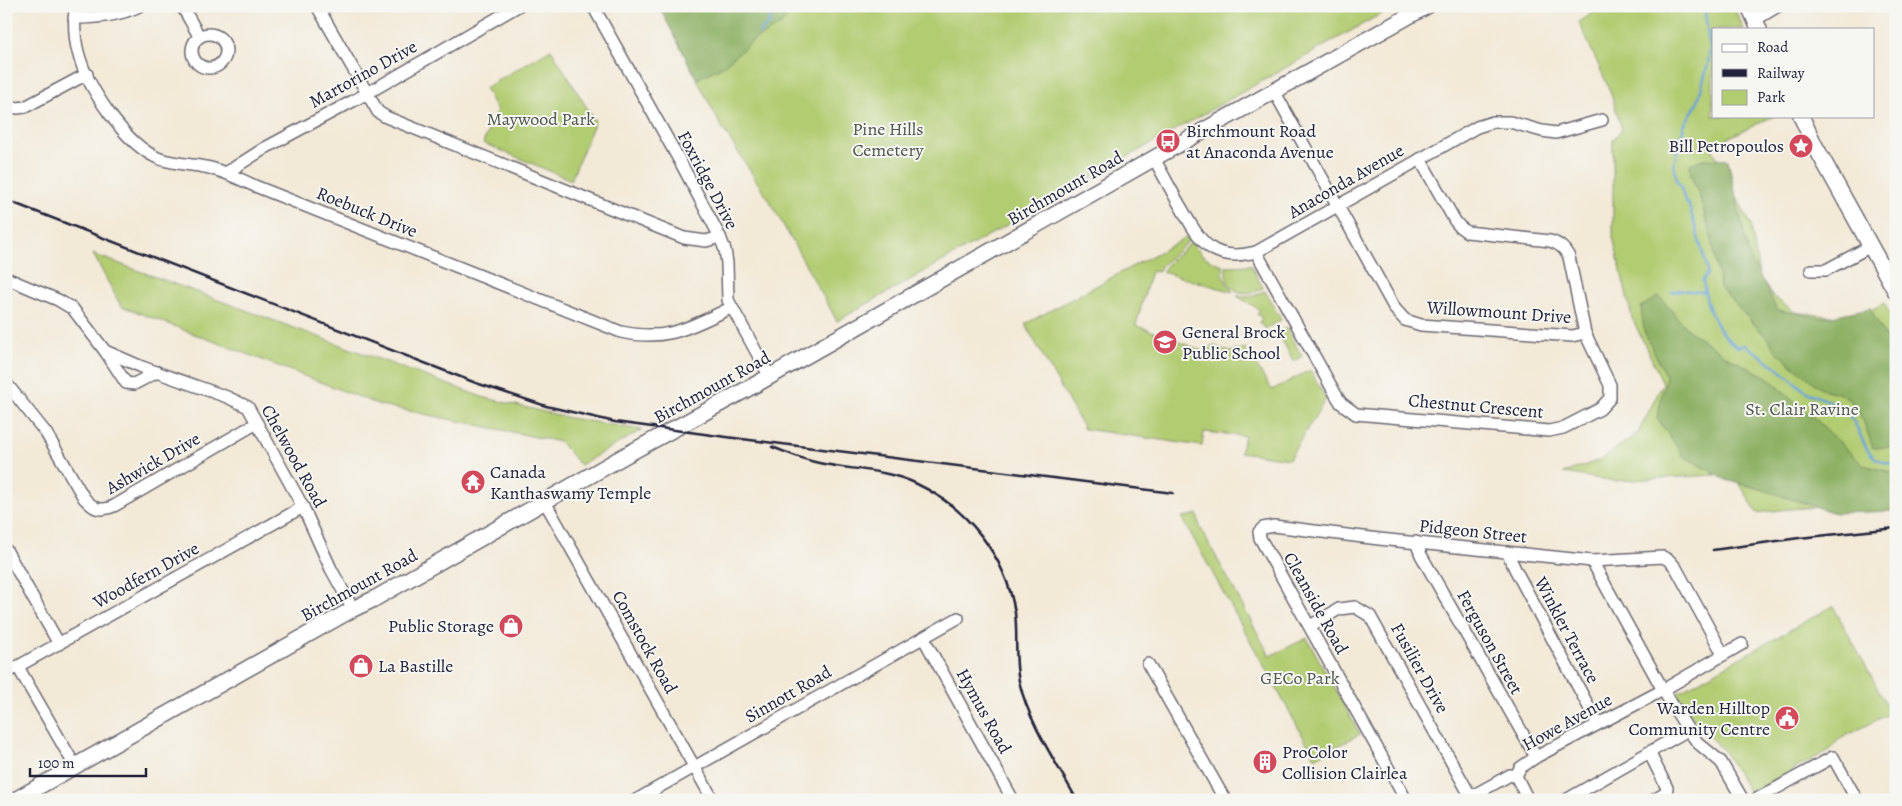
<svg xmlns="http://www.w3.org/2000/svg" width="1902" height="806" font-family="Alegreya,serif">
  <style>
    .green { fill: #b2cc72; stroke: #6a7756 }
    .forest { fill: #8db064; stroke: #586950 }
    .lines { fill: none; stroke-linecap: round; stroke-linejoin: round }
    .stream { stroke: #66a1d6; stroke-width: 2.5 }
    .minor-casing { stroke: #6b6872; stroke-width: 14 }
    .major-casing { stroke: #6b6872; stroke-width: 18 }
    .minor { stroke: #fff; stroke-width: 11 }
    .major { stroke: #fff; stroke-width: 15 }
    .rail { stroke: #22223b; stroke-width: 2.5 }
    .labels { text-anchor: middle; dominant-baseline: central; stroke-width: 4; stroke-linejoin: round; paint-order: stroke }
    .street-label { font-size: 18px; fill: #22223b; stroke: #f6f6f2 }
    .park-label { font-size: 18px; fill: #4d554c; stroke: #f6f6f2 }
    .poi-label { font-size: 18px; fill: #22223b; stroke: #f6f6f2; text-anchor: start }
  </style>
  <rect width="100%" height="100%" fill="#f6f6f2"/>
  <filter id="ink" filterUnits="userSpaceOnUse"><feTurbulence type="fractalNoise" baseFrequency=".02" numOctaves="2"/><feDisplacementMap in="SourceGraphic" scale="10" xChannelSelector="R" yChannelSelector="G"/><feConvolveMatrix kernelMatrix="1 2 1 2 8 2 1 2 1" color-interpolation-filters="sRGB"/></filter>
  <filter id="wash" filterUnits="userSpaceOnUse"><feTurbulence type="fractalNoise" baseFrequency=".0096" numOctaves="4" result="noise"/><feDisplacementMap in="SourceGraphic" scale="20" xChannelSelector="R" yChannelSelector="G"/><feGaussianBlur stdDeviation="1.12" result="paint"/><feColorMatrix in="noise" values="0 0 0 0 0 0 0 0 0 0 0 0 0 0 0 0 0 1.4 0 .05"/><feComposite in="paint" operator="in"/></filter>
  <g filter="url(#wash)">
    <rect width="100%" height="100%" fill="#f3e9d7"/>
    <!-- green -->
    <g class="green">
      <path d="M659,6h736l-558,315 -65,-116 -52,-81z"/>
      <path d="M1603,6h130l11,23h-31v87h61l-63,30 40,79 8,50 13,21 23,16 58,7 31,-16 12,22v176l-106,8 -33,4 -23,-39 -120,7 -51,-8 37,-13 38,-27 25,-50 -31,-65 -19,-81v-97l9,-11 -12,-38 -31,-69z"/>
      <path d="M551,49l44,72 -24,59 -88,-37 14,-32 -12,-23z"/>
      <path d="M1189,236l2,3 -29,26 -4,7 -7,-1 -15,54 72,28 4,-8 18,7 15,-4 27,42 38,-20 16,29 -37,60 -49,-7 5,-16 -41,-4 -2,14 -118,-17 -59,-105z"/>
      <path d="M1192,242c8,14 17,18 31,23 -1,12 3,18 10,27l-71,-20 7,-10z"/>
      <path d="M93,254l389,143 88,21 72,12 -62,35 -20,-23 -180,-37 -259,-99z"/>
      <path d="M1251,265l12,23c-19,11 -40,3 -37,-22z"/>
      <path d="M1265,291l16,29 -15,9 -7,-6 3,-5 -5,-4 3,-4 -23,-14 1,-1 11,2z"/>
      <path d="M1286,328l16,28 -8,6 -16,-29z"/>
      <path d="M1197,514l3,13 70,129 37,-18 53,96 -45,24 -133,-240z"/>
      <path d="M1833,606l58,107 -53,27 -8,10 -80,43 -27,-43 -29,-28 -17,-29z"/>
    </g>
    <!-- forest -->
    <g class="forest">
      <path d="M659,6h137l-15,19 -27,15 -31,26 -26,13z"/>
      <path d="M1703,159l25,1 21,95 28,55 45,8 48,-10 17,32h6l3,4v103l-23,1 -10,-28 -12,-19 -13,-8 -17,-4 -44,-37 -10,-14 -47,-50 -8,-48 -14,-48 -7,-16 -1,-12z"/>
      <path d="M1659,296l29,34 40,27 39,20 55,48 41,40 33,8v38l-61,2 -78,-25 -31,-8 -43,-24 -26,-38 9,-41 -22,-46 -3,-24z"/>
    </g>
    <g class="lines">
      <!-- stream -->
      <g class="stream">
        <path d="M1704,6l6,42 -2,16 -11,40 -13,21 -10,39 3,17 4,6 4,14 4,4 18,63v6l-4,6c3,26 12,53 35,67l7,-2c21,13 39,28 58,44 12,10 33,10 44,23 18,20 13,51 49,52"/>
        <path d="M759,33l11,-11 3,-16"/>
        <path d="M1672,292l7,-2 25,2"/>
      </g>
    </g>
  </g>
  <g filter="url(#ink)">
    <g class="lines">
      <defs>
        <g id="minor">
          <path d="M75,6c-1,16 -1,31 3,46 9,35 47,93 82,107 15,5 30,5 45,8 18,3 34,12 50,19l366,146c48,10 68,-5 110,-24"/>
          <path d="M182,6l17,30"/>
          <path d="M317,6l61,106 8,5 298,121 22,3 14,-4"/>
          <path d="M593,6l89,159 38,72 5,13 2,13 1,37 42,77"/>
          <path d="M74,18c23,0 45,-2 65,-12"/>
          <path d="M1755,20l23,-14"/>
          <circle cx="209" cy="51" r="17"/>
          <path d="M1274,91l121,218 10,11 16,5 151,11 13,-3"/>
          <path d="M6,105l11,3 8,-1 62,-33"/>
          <path d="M1154,158c9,17 18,34 28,51 19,34 31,54 74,43l221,-125 16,-5h17l32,9 14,2 46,-13"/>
          <path d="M226,173l39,-25 101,-54 152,-88"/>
          <path d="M1256,252l80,143 5,8 15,11 193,17 14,-3 37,-19 10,-11v-13l-25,-52 -16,-76c-5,-9 -9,-13 -19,-16l-83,-9 -7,-5 -5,-6 -35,-62"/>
          <path d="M1811,270h15l45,-24"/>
          <path d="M6,278l52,22 15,9 32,42 37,16 85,30 21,10 55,100 28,62 22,40"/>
          <path d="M105,351l21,32 8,1 23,-12"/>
          <path d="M6,383l40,50 38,65c10,11 15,14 30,8l143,-83"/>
          <path d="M545,502l168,298"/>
          <path d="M1416,542l5,13 115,202"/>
          <path d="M6,550l53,94"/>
          <path d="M1507,552l8,17 83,155"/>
          <path d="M1592,561l71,129 25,40 10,13 23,19 22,38"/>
          <path d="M1310,626l29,-17 16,-2 15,9 101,181"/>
          <path d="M924,639l89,161"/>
          <path d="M1148,664l77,136"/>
          <path d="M18,667l57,99"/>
          <path d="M6,673l297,-166"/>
          <path d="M1649,752l18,36 -1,5 -12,7"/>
          <path d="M636,800l322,-182"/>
          <path d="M1406,800l-146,-262 -1,-6 4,-4 11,-2 105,13 213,22 71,-4 7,4 6,7 47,86"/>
          <path d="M1465,800l45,-25 6,1"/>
          <path d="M1528,800l-12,-24 4,-8 16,-11 127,-67 79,-46"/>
          <path d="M1566,800l122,-70"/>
          <path d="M1755,800l78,-43 24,43"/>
        </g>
        <g id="major">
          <path d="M1749,6l10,23"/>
          <path d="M1801,116l13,28 82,148"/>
          <path d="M15,800l338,-191 21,-10 252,-144 134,-73 405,-230 262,-146"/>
        </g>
      </defs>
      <!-- minor casing -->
      <use href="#minor" class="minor-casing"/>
      <!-- major casing -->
      <use href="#major" class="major-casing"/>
      <!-- minor -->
      <use href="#minor" class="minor"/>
      <!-- major -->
      <use href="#major" class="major"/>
      <!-- rail -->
      <g class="rail">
        <path d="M6,200l470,183 70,23 69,16 119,16 439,55"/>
        <path d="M772,447c16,6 31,13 47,16 32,7 65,6 96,20 52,24 91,73 100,130 3,23 -1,45 4,68 10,43 37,81 58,119"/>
        <path d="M1713,550l86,-12 97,-10"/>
      </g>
    </g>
  </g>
  <!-- icons -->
  <defs>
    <symbol id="bus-disc" viewBox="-11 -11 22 22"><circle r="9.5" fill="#d1495b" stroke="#f6f6f2"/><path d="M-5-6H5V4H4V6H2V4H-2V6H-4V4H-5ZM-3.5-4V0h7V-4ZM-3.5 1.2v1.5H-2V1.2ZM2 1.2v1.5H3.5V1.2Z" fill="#fff"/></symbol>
    <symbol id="sight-disc" viewBox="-11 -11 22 22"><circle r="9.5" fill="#d1495b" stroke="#f6f6f2"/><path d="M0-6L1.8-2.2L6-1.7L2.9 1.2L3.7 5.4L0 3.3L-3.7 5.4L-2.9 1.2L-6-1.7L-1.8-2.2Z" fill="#fff"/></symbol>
    <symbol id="school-disc" viewBox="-11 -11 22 22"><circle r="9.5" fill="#d1495b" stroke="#f6f6f2"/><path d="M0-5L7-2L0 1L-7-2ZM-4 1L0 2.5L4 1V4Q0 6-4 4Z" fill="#fff"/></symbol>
    <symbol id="temple-disc" viewBox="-11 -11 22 22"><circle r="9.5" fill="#d1495b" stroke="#f6f6f2"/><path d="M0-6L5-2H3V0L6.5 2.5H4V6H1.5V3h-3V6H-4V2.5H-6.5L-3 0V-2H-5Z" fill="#fff"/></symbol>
    <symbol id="shop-disc" viewBox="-11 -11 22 22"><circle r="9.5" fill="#d1495b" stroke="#f6f6f2"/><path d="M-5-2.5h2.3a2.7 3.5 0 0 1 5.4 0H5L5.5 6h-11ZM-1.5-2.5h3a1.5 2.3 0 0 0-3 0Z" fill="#fff"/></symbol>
    <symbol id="civic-disc" viewBox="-11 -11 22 22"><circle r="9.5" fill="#d1495b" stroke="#f6f6f2"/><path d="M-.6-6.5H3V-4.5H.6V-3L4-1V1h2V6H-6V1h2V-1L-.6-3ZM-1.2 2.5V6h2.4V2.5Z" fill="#fff"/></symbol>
    <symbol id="building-disc" viewBox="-11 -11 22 22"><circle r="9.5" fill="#d1495b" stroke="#f6f6f2"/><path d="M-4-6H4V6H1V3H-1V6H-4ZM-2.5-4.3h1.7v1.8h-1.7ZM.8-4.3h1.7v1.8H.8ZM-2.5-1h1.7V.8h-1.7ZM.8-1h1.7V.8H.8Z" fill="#fff"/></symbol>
  </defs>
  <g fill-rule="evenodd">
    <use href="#bus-disc" x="1154" y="127" width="28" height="28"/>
    <use href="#sight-disc" x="1787" y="132" width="28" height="28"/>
    <use href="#school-disc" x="1151" y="328" width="28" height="28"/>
    <use href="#temple-disc" x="459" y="468" width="28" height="28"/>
    <use href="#shop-disc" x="497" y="612" width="28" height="28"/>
    <use href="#shop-disc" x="347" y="652" width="28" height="28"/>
    <use href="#civic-disc" x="1773" y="704" width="28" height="28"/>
    <use href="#building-disc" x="1251" y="748" width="28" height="28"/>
  </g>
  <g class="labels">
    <!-- street labels -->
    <g class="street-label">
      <text transform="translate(363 74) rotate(-29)">Martorino Drive</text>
      <text transform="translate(708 180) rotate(62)">Foxridge Drive</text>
      <text transform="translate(1346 181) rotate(-30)">Anaconda Avenue</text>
      <text transform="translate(1065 188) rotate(-30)">Birchmount Road</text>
      <text transform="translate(367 212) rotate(22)">Roebuck Drive</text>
      <text transform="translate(1499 312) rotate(4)">Willowmount Drive</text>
      <text transform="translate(712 387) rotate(-29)">Birchmount Road</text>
      <text transform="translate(1476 406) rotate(5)">Chestnut Crescent</text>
      <text transform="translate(294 456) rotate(61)">Chelwood Road</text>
      <text transform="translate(153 463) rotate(-30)">Ashwick Drive</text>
      <text transform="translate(1473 531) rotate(6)">Pidgeon Street</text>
      <text transform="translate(146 575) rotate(-29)">Woodfern Drive</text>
      <text transform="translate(359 585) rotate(-29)">Birchmount Road</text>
      <text transform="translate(1316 603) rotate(61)">Cleanside Road</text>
      <text transform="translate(1567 630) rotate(62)">Winkler Terrace</text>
      <text transform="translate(645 642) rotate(61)">Comstock Road</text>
      <text transform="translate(1490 642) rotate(61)">Ferguson Street</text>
      <text transform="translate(1420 668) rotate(61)">Fusilier Drive</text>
      <text transform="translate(788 694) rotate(-30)">Sinnott Road</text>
      <text transform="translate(984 711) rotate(61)">Hymus Road</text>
      <text transform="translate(1567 722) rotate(-29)">Howe Avenue</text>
    </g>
    <!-- park labels -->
    <g class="park-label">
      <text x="541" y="119">Maywood Park</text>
      <text x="888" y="129">Pine Hills<tspan x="888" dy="21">Cemetery</tspan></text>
      <text x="1802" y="409">St. Clair Ravine</text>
      <text x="1300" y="678">GECo Park</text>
    </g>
    <!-- poi labels -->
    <g class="poi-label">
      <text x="1186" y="131">Birchmount Road<tspan x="1186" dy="21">at Anaconda Avenue</tspan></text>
      <text x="1784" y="146" text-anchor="end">Bill Petropoulos</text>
      <text x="1182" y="332">General Brock<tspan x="1182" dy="21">Public School</tspan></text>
      <text x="490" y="472">Canada<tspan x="490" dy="21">Kanthaswamy Temple</tspan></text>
      <text x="494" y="626" text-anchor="end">Public Storage</text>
      <text x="378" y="666">La Bastille</text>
      <text x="1770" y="708" text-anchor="end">Warden Hilltop<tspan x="1770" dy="21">Community Centre</tspan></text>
      <text x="1282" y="752">ProColor<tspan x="1282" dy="21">Collision Clairlea</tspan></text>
    </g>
  </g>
  <!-- margin -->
  <rect width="1902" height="806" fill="none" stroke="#f6f6f2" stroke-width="25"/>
  <!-- legend -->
  <rect x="1712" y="28" width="162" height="90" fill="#f6f6f2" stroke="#a1a1a9"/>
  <rect x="1722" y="44" width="25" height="8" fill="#ffffff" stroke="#a1a1a9"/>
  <text x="1757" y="52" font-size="15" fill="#22223b">Road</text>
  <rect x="1722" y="69" width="25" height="8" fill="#22223b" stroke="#a1a1a9"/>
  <text x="1757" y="78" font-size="15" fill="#22223b">Railway</text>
  <rect x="1722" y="90" width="25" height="15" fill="#b2cc72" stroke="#a1a1a9"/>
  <text x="1757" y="102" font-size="15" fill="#22223b">Park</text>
  <!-- scale -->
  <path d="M30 768v8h116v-8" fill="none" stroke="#22223b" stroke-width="2.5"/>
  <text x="38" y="768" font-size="15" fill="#22223b" stroke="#f6f6f2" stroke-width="4" paint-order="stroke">100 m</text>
</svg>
